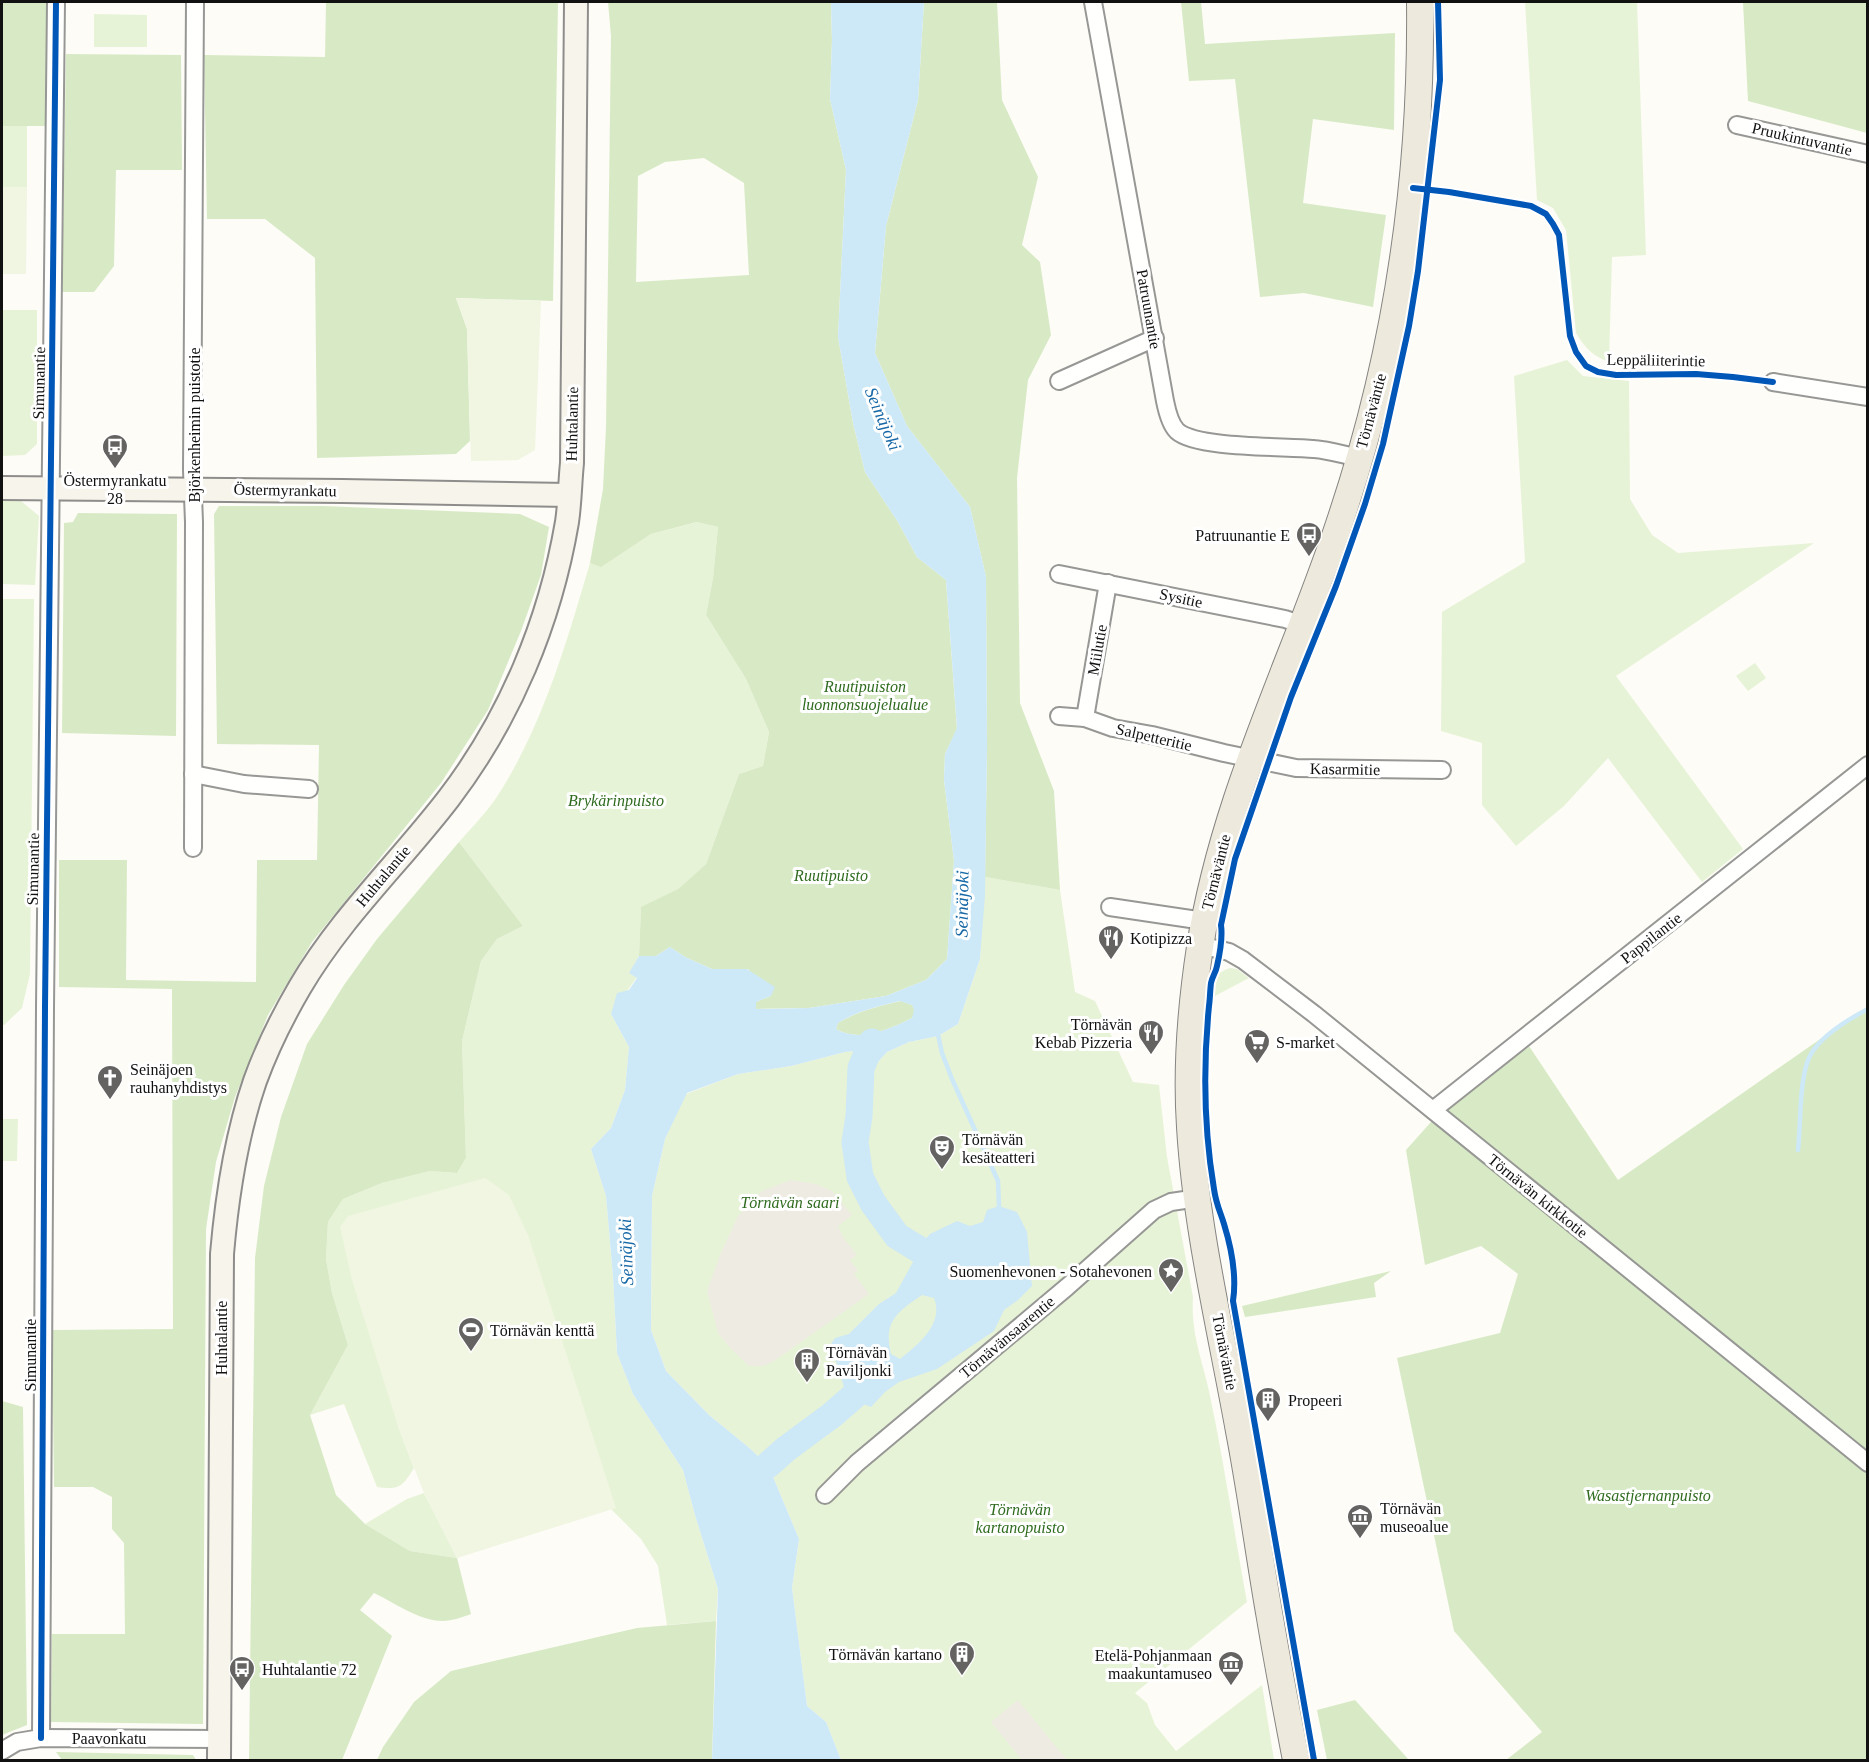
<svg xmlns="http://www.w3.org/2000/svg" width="1869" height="1762" font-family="Georgia,serif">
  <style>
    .green { fill: #e7f3d7 }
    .forest { fill: #d8eac5; fill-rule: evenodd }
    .pitch { fill: #f0f6e1 }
    .plaza { fill: #edebe2 }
    .water { fill: #cde8f7; fill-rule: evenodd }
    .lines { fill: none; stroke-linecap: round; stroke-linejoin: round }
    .stream { stroke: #cde8f7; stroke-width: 4.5 }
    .river { stroke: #cde8f7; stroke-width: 27 }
    .street-casing { stroke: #979795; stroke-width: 20 }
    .secondary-casing { stroke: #8e8d8b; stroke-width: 26 }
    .primary-casing { stroke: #858482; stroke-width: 28 }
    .street { stroke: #fffffe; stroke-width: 16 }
    .secondary { stroke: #f6f4eb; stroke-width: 22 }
    .primary { stroke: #ede9dc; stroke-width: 26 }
    .cycleway-casing { stroke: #fff; stroke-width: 10 }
    .cycleway { stroke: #0057b8; stroke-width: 6 }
    .labels { text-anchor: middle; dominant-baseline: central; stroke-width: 6; stroke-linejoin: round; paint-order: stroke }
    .street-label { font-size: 16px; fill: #111; stroke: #fff }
    .poi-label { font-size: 16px; fill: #111; stroke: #fff; text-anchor: start }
    .park-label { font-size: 16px; font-style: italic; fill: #2f6b1f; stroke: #fff }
    .water-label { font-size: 18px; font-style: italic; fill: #1768a6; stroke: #fff }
  </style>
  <rect width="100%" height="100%" fill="#fdfcf7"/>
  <!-- green -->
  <g class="green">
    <path d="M1525,2h112l9,253 -34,2 -3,105c-16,-6 -24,-14 -33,-29l-10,-103 -13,-22 -16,-8z"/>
    <path d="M94,14l53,1v32h-53z"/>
    <rect x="2" y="126" width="25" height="61"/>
    <path d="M2,310h35v134l-12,11 -23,1z"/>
    <path d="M1567,360l16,16 46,5 1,118 22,36 26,18 136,-10 -198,133 127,173 -41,33 -94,-124 -44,48 -48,40 -34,-41v-62l-41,-12 1,-119 83,-50 -11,-186z"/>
    <path d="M2,501h19l18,15 -4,69 -33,-1z"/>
    <path d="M698,522l20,5 -5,51 -7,37 40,64 23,53 -6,34 -24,8 -33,90 -28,25 -37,19 -2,48 -9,17 7,4 -26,37 18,33 -4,43 -14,38 -20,21 15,47 7,80 4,77 16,41 50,76 12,45 23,74 -2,32 -49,4 -9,-59 -17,-27 -30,-30 -213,-83 16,42c-12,19 -14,22 -37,19l-33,-83 -34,11 38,-70 -16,-52 -6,-34 2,-37 15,-23 39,-16 48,-12 27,2 9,-15 -4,-117 19,-80 16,-22 26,-13 -64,-84c14,-16 30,-32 41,-50 44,-70 67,-151 90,-229l11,3 50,-32z"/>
    <path d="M2,599h32l-4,375 -8,34 -18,17h-2z"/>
    <path d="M1755,663l11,15 -18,13 -12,-15z"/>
    <path d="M985,877l75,13 15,102 20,9 38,81 26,3 8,72 26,140c-2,37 8,58 16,94 15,70 25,141 38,211l-112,91 12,10 8,22 21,26 86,-66 12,75h-433l-15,-38 -19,-16 -15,-118 7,-49 -31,-74 -21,-19 -38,-31 -43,-44 -15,-41 1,-134 13,-57 21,-45 52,-20 53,-8 54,-14 11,-1 19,14 12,-13 22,-10 29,-6 20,-12 22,-65z"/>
    <path d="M1230,968l7,1 12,9 -34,18c1,-16 -1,-23 15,-28z"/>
    <path d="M2,1119h16l-1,42h-15z"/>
    <path d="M424,1493l33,65 -47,-7 -45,-27 42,-25z"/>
  </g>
  <!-- forest -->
  <g class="forest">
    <path d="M2,2h47l-2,124h-45z"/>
    <path d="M326,2h232l-5,299 -97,-3 11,31 3,112 -14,13 -139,4 -2,-200 -50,-39h-58l-3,-164 121,2z"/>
    <path d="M608,2h223l1,38 -2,59 16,71 -8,167 15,86 12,49 33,50 19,35 29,23 11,149 -12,25 -1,26 10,81 -7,98 -21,21 -40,16 -77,12 -54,1 1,-7 15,-6 -23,-27h-36l-27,-12 -15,-10 -14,9h-17l2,-49 37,-18 28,-25 33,-90 24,-8 6,-34 -23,-53 -40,-64 7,-37 5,-51 -21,-5 -46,12 -50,33 -11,-4 13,-74 3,-62 5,-391zM704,158l40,25 5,92 -113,7 2,-106 27,-14z"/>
    <path d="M924,2h73l5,98 36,77 -16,68 18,17 11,73 -23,45 -11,98 3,225 34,88 6,99 -75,-13 2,-129 -1,-171 -16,-70 -63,-81 -32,-73 11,-127 32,-126z"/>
    <path d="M1181,2h20l4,42 190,-11 -1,97 -81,-11 -10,84 83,12 -13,92 -69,-14 -44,4 -25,-218 -46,2z"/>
    <path d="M1743,2h124v131l-119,-32z"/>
    <path d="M66,54l115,1 1,115h-66l-2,96 -20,26h-32z"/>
    <path d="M219,506h104l197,8 29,13 -8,48 -20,56 -33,79 -47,73 -129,159 -44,73 -33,82 -19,65 -10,67 -3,495 -152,-2 1,-88h73l-1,-91 -12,-14v-32l-19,-10h-39l-2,-157 121,-1 -1,-340 -113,-2v-127h68l-1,120 130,2 1,-122h60l2,-115 -102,-1 -3,-230z"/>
    <path d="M78,513l99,1 -1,222 -114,-3 2,-210 9,-1z"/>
    <path d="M459,842l64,84 -26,13 -16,22 -19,80 4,117 -9,15 -27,-2 -48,12 -39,16 -15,23 -2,37 6,34 16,52 -38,70 26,80 29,29 45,27 47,7 14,56c-8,3 -19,7 -28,7 -24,0 -48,-18 -69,-28l-14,17 32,26 -50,124h-93l6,-502 9,-72 17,-69 26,-73 37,-59 33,-46z"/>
    <path d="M901,1001l11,4 3,5 -3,8c-22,11 -52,25 -76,11l2,-6c20,-12 41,-17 63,-22z"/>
    <path d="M1867,1009v751h-361l36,-28 -88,-101 -57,-273 103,-25 18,-59 -37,-28 -56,19 -19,-115 25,-28 98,-76 89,134 231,-161z"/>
    <path d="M1391,1271l-17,12 2,14 -131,20 -3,-11z"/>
    <path d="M2,1401l21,6 4,318 -25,10z"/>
    <path d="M716,1621l-4,139h-335l6,-13 31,-45 37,-31 186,-43z"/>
    <path d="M1355,1700l54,60h-82l-10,-50z"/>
    <path d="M56,1752l137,3 3,5h-134z"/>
  </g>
  <!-- pitch -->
  <g class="pitch">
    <path d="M2,187h25l-1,87h-24z"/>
    <path d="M456,298l85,3 -6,149 -17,10 -47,1 -4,-132z"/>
    <path d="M485,1178l24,17 19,40 88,273 -159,50 -33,-65 -26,-67 -46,-146 -12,-53 8,-11z"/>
  </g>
  <!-- plaza -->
  <g class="plaza">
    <path d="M791,1180l25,4 16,7 20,24 -14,11 5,11 14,18 -7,5 8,11 -4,3 15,20 -95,67 -10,5h-15l-19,-18 -12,-15 -11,-42 13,-36 18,-39 24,-25z"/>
    <path d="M1018,1700l49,60h-45l-31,-38z"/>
  </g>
  <!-- water -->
  <g class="water">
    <path d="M831,2h93l-6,98 -32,126 -11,127 32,73 63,81 16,70 1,171 -2,147 -5,64 -22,65 -20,12 -29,6 -22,10 -12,13 -12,-2 -7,-12 -11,1 -54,14 -53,8 -51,19 -22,46 -13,57 -1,134 15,41 43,44 38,31 21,19 31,74 -7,49 15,118 19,16 15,38h-129l6,-171 -23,-74 -12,-45 -50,-76 -16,-41 -4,-77 -7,-80 -15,-47 20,-21 14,-38 4,-43 -18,-33 6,-21 12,-3 8,-12 -8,-5 10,-17h17l14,-9 15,10 27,12h35l28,18 -4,9 -15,6v7l53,-1 77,-12 40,-16 21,-21 7,-98 -10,-81 1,-26 12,-26 -11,-148 -29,-23 -19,-35 -33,-50 -12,-49 -15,-86 8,-167 -16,-71 2,-59zM900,1001l12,4 2,5 -2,8c-22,11 -52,25 -76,11l2,-6c19,-12 41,-17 62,-22z"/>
    <path d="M999,1206l18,6 10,20 5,54 -14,14 -14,10 -10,21 -57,38 -38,13 -14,10 -14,15 -20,-8 -7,-12 -13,-43 4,-6 14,-4 30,-30 17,-11 17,-31 4,-13 13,-15 27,-13 13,5 13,-4 4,-12zM922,1295l12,3c10,26 -15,46 -34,61l-9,-5c-8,-32 6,-42 31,-59z"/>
  </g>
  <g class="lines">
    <!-- stream -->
    <g class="stream">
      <path d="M937,1030l5,23 10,26 46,102 1,25 -1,4"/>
      <path d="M1798,1150c3,-27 1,-61 9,-87 7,-24 40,-43 61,-54"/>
    </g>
    <!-- river -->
    <g class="river">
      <path d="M872,1042l-11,26 -2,48 -4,26 5,35 13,26 24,33 36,22 9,16"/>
      <path d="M768,1465l18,-16 46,-34 46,-40"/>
    </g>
    <defs>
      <g id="street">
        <path d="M1093,2l72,399c2,10 5,23 12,30 20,18 107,15 137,18 15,1 30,6 45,9"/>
        <path d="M1737,125l131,29"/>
        <path d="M1059,381l96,-43"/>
        <path d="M1773,382l95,15"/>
        <path d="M1059,574l226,45 18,6"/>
        <path d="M1059,716l26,2 28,10 39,7 72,18 72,15 146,2"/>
        <path d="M1085,718l23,-135"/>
        <path d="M193,774l51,10 65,5"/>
        <path d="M193,848l1,-326 -2,-52 3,-468"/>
        <path d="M1110,907l94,14"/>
        <path d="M1200,945l29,7 14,8 71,54 554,449"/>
        <path d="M1433,1110l435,-345"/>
        <path d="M825,1495l32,-32 210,-176 87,-77 17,-8 27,-4"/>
        <path d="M41,1738l4,-731 11,-1005"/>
        <path d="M2,1751l15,-9 24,-4 178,1"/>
      </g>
      <g id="secondary">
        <path d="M2,488l341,3 226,4"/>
        <path d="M219,1760l3,-506c5,-58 14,-118 33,-173 12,-33 28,-65 45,-94 41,-70 100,-125 149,-189 61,-80 101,-176 118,-276 3,-20 3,-40 5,-59l4,-461"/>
      </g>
      <path id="primary" d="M1296,1760c-9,-47 -18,-94 -26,-142 -11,-62 -19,-125 -31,-187 -18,-100 -43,-203 -49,-304 -4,-60 1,-121 10,-180 23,-151 94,-286 141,-429 56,-167 81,-341 79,-516"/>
    </defs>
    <!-- street casing -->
    <use href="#street" class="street-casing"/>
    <!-- secondary casing -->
    <use href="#secondary" class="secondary-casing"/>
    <!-- primary casing -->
    <use href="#primary" class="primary-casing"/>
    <!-- street -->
    <use href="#street" class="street"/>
    <!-- secondary -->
    <use href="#secondary" class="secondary"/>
    <!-- primary -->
    <use href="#primary" class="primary"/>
    <defs>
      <g id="cycleway">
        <path d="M1413,188l36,4 82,14 15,8 7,10 6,11 11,101 6,16 10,14 12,6 18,3 80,-1 37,3 40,5"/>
        <path d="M41,1738l4,-731 11,-1005"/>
        <path d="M1314,1760l-81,-459c4,-26 -1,-51 -9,-77 -4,-13 -8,-20 -10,-35 -10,-60 -11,-122 -5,-183 1,-7 1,-15 2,-23 1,-6 5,-11 6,-17 3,-13 6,-27 4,-41l14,-66 56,-162 45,-111 29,-82 18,-60 26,-118 9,-55 22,-191 -2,-78"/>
      </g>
    </defs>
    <!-- cycleway casing -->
    <use href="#cycleway" class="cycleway-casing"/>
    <!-- cycleway -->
    <use href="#cycleway" class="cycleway"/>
  </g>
  <!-- icons -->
  <defs>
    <symbol id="bus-pin" viewBox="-11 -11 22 30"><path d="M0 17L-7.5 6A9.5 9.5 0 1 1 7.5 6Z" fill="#646362" stroke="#fff"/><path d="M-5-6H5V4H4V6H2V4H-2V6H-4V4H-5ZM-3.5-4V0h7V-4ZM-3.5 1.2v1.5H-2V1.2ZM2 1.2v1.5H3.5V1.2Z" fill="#fff"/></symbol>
    <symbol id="restaurant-pin" viewBox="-11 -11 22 30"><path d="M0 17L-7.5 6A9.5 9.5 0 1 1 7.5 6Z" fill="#646362" stroke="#fff"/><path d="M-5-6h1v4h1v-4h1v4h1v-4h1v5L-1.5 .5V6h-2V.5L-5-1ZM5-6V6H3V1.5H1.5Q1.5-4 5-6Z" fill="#fff"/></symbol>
    <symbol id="supermarket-pin" viewBox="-11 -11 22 30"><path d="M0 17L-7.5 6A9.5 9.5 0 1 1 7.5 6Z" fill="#646362" stroke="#fff"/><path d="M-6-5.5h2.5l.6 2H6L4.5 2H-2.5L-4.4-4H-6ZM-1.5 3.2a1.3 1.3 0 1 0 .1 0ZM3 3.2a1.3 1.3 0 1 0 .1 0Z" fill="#fff"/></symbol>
    <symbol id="church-pin" viewBox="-11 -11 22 30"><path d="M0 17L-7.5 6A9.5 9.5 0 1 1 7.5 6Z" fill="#646362" stroke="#fff"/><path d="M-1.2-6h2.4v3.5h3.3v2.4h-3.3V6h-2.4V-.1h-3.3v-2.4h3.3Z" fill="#fff"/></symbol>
    <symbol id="theatre-pin" viewBox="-11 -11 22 30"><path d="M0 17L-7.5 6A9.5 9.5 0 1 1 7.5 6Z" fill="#646362" stroke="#fff"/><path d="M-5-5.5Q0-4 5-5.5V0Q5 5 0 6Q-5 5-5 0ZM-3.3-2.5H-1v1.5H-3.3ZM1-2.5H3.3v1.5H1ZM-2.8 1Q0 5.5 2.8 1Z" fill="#fff"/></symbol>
    <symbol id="sight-pin" viewBox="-11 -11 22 30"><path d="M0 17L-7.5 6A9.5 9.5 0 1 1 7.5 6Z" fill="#646362" stroke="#fff"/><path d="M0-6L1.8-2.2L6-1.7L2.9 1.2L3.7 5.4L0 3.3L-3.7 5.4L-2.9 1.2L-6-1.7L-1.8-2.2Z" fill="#fff"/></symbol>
    <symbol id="stadium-pin" viewBox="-11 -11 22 30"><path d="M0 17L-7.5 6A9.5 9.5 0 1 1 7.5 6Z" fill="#646362" stroke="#fff"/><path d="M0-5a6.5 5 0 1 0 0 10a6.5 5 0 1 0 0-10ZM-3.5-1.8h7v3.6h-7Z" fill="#fff"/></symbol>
    <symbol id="building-pin" viewBox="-11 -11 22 30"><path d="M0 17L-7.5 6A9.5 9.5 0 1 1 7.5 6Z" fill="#646362" stroke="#fff"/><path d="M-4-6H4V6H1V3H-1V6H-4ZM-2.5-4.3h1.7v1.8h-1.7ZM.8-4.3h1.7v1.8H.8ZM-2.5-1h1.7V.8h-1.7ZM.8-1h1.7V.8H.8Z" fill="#fff"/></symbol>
    <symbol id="museum-pin" viewBox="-11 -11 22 30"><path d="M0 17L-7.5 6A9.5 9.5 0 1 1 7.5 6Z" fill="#646362" stroke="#fff"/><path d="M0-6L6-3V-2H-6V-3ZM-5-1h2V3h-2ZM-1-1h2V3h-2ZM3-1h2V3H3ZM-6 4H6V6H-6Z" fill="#fff"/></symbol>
  </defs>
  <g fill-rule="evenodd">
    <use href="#bus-pin" x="100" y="432" width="30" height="40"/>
    <use href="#bus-pin" x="1294" y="520" width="30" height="40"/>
    <use href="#restaurant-pin" x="1096" y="923" width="30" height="40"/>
    <use href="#restaurant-pin" x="1136" y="1018" width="30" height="40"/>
    <use href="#supermarket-pin" x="1242" y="1027" width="30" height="40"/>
    <use href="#church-pin" x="95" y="1063" width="30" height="40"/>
    <use href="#theatre-pin" x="927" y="1133" width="30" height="40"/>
    <use href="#sight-pin" x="1156" y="1256" width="30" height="40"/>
    <use href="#stadium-pin" x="456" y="1315" width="30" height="40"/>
    <use href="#building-pin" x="792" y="1346" width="30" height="40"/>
    <use href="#building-pin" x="1253" y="1385" width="30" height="40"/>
    <use href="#museum-pin" x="1345" y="1502" width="30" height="40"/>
    <use href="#building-pin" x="947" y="1639" width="30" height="40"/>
    <use href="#museum-pin" x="1216" y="1649" width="30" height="40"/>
    <use href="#bus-pin" x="227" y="1654" width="30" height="40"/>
  </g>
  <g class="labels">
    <!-- street labels -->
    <g class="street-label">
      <text transform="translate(1802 139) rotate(13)">Pruukintuvantie</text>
      <text transform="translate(1149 309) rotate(80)">Patruunantie</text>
      <text transform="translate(1656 360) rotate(1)">Leppäliiterintie</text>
      <text transform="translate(39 383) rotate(-89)">Simunantie</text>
      <text transform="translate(1371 411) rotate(-75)">Törnäväntie</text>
      <text transform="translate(572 424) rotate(-89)">Huhtalantie</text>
      <text transform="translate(194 425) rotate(-90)">Björkenheimin puistotie</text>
      <text transform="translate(285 490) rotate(1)">Östermyrankatu</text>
      <text transform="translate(1181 598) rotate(12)">Sysitie</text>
      <text transform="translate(1097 650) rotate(-80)">Miilutie</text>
      <text transform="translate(1154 737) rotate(13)">Salpetteritie</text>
      <text transform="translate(1345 769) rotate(1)">Kasarmitie</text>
      <text transform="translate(33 869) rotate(-89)">Simunantie</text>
      <text transform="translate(1216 872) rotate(-76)">Törnäväntie</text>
      <text transform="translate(383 876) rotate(-50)">Huhtalantie</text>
      <text transform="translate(1651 938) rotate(-38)">Pappilantie</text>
      <text transform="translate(1538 1196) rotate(39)">Törnävän kirkkotie</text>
      <text transform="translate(1007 1337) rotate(-40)">Törnävänsaarentie</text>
      <text transform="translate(221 1338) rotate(-90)">Huhtalantie</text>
      <text transform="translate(1225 1352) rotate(79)">Törnäväntie</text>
      <text transform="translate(30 1355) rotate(-90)">Simunantie</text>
      <text x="109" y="1738">Paavonkatu</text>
    </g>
    <!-- poi labels -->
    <g class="poi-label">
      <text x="115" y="480" text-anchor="middle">Östermyrankatu<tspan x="115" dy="18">28</tspan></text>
      <text x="1290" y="535" text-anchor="end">Patruunantie E</text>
      <text x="1130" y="938">Kotipizza</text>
      <text x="1132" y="1024" text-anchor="end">Törnävän<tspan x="1132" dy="18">Kebab Pizzeria</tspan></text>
      <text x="1276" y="1042">S-market</text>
      <text x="130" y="1069">Seinäjoen<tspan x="130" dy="18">rauhanyhdistys</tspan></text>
      <text x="962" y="1139">Törnävän<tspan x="962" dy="18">kesäteatteri</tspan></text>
      <text x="1152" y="1271" text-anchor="end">Suomenhevonen - Sotahevonen</text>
      <text x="490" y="1330">Törnävän kenttä</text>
      <text x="826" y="1352">Törnävän<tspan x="826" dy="18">Paviljonki</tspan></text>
      <text x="1288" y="1400">Propeeri</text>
      <text x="1380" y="1508">Törnävän<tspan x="1380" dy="18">museoalue</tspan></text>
      <text x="942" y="1654" text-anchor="end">Törnävän kartano</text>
      <text x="1212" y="1655" text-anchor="end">Etelä-Pohjanmaan<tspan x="1212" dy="18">maakuntamuseo</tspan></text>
      <text x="262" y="1669">Huhtalantie 72</text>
    </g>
    <!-- park labels -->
    <g class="park-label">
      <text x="865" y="686">Ruutipuiston<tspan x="865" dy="18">luonnonsuojelualue</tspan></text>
      <text x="616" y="800">Brykärinpuisto</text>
      <text x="831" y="875">Ruutipuisto</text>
      <text x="790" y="1202">Törnävän saari</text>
      <text x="1648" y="1495">Wasastjernanpuisto</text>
      <text x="1020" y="1509">Törnävän<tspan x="1020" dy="18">kartanopuisto</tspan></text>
    </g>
    <!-- water labels -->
    <g class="water-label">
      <text transform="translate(883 419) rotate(67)">Seinäjoki</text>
      <text transform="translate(962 904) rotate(-89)">Seinäjoki</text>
      <text transform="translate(626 1252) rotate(-92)">Seinäjoki</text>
    </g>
  </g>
  <!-- border -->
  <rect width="1869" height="1762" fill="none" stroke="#111111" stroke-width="6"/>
</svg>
